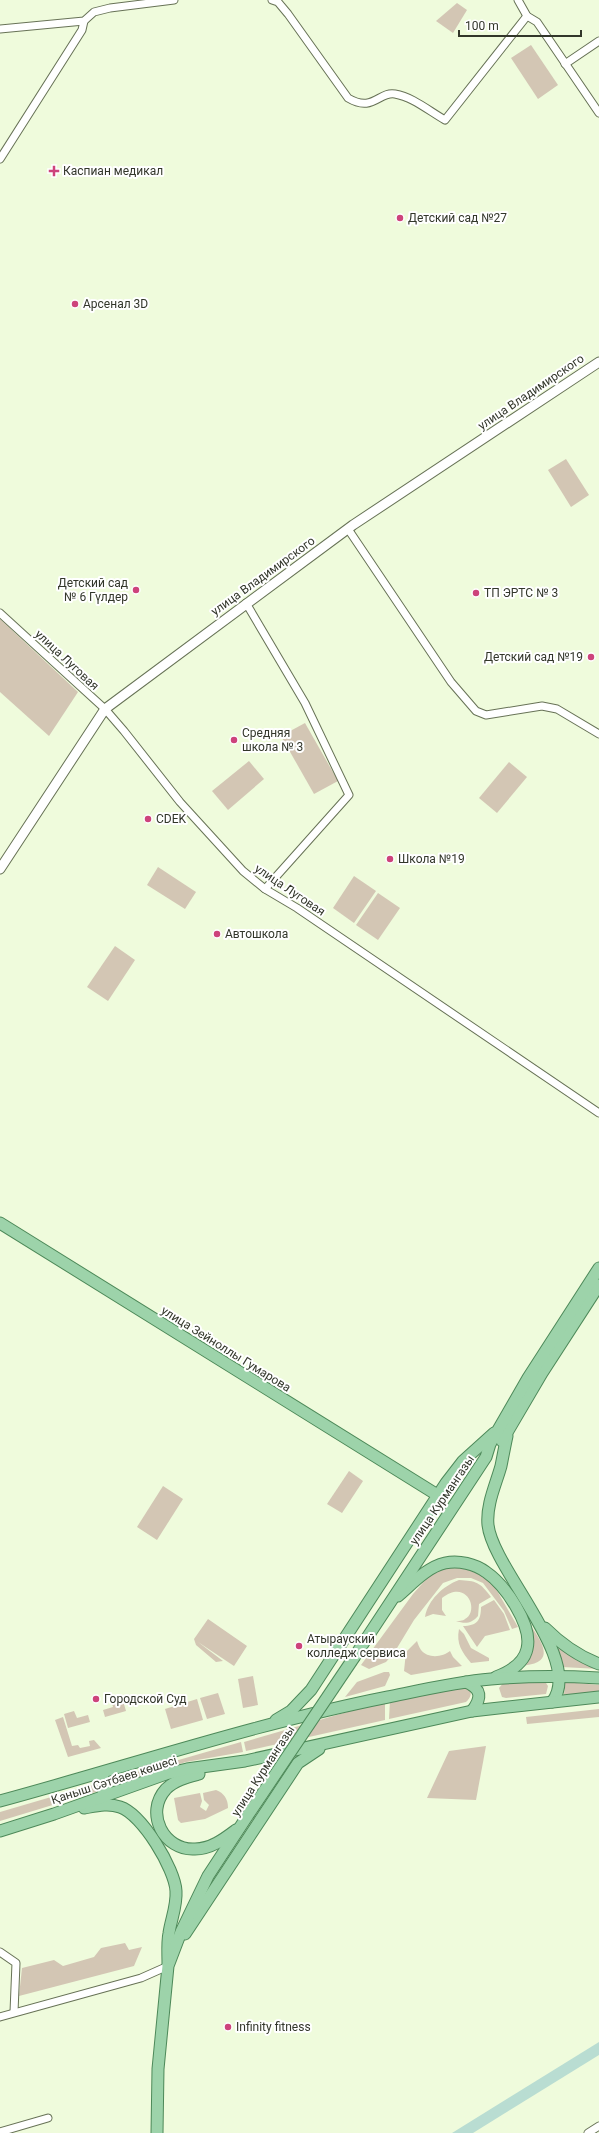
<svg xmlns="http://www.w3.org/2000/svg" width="599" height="2133" font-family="Roboto,sans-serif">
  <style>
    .green { fill: #d3c6b4 }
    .water { fill: #b9ddd2 }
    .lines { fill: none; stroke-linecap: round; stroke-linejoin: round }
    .minor-casing { stroke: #677256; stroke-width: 9 }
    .tertiary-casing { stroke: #677256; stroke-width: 11 }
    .primary-casing { stroke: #4d8959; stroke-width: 13 }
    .minor { stroke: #fff; stroke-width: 7 }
    .tertiary { stroke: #fff; stroke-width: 9 }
    .primary { stroke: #9dd3aa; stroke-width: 11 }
    .primary-bridge-casing { stroke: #4d8959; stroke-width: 13; stroke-linecap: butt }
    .primary-bridge { stroke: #9dd3aa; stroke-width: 11 }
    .poi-dot { fill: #cd437b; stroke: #fff; stroke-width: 1.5 }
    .labels { text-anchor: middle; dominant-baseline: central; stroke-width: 4; stroke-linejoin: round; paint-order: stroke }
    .poi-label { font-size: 12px; fill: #32362a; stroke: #fff; text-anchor: start }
    .street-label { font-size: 12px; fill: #32362a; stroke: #fff }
  </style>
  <rect width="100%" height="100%" fill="#effbdc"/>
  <!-- green -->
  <g class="green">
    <path d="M457,3l10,7 -14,23 -17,-12z"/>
    <path d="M531,45l27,40 -20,14 -27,-41z"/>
    <path d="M566,459l23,36 -18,12 -23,-37z"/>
    <path d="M0,619l78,73 -29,44 -49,-44z"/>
    <path d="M305,723l33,58 -24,13 -33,-58z"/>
    <path d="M249,761l15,18 -36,31 -16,-19z"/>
    <path d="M509,762l18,15 -30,36 -18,-15z"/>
    <path d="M158,867l38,25 -11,17 -38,-24z"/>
    <path d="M354,876l22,15 -22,32 -21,-15z"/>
    <path d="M378,893l22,15 -22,32 -22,-15z"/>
    <path d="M115,946l20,14 -27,41 -21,-14z"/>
    <path d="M349,1471l14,10 -21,32 -15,-9z"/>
    <path d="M163,1486l20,13 -26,41 -20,-13z"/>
    <path d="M449,1566l20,1 23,15 26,45 -6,2 -8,-18 -21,-28 -12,-5h-14l-14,5 -29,37 -20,33 -8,9 -17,7 -8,-4 52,-71 15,-17 9,-7z"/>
    <path d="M459,1580c17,1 21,2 32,17l-12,7 -1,12c-7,8 -13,8 -22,5 2,0 7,0 9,-2 15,-8 2,-41 -23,-21v12l4,6 -13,-2 -8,3c3,-17 18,-31 34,-37z"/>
    <path d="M494,1600l10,14 6,16 -25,6 -8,11 -14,-21c14,0 18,-6 18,-19z"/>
    <path d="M208,1619l39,27 -13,20 -36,-24 25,19 -7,1 -20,-17 -2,-6z"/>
    <path d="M531,1626c15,22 23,38 -12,40l13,-30z"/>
    <path d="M459,1629l5,5 7,14 18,10v3l-18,2c-9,-11 -15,-19 -12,-34z"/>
    <path d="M417,1641c1,3 2,6 4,9 7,9 22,7 29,1l3,6 9,9 -51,9 -7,-4 2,-19z"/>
    <path d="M553,1643l46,26 -37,-2z"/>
    <path d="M384,1672h5l1,3 -5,11 -40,11 12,-15z"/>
    <path d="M253,1676l5,29 -15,3 -5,-29z"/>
    <path d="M544,1680l4,6 -2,8 -40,4 -4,-1 -3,-9 5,-6z"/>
    <path d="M565,1682l34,3v8l-35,2z"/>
    <path d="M463,1685l6,3c3,6 2,9 -3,14l-77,17 1,-19z"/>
    <path d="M218,1693l7,21 -18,5 -7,-21z"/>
    <path d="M122,1697l4,14 -21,6 -2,-7 10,-3 -2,-7z"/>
    <path d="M197,1699l6,21 -32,9 -6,-20z"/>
    <path d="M385,1701v19l-139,31 -2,-9z"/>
    <path d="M599,1709v8l-72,7 -1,-7z"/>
    <path d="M74,1711l3,7 11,-3 2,7 -22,6 -4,-14z"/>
    <path d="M63,1717l9,29 6,-1 2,3 10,-2 -1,-5 5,-1 7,8 -33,9 -13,-37z"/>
    <path d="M241,1742l2,10 -57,10 -54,17 -2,-5z"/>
    <path d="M486,1746l-10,54 -49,-2 22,-47z"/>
    <path d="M99,1783l3,7 -102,31v-9z"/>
    <path d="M216,1790c8,3 12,9 12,18l-23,11 -24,4 -3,-3 -4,-22 26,-5 2,8 -2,6 6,4 3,-6 -5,-5 -1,-7z"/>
    <path d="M125,1943l4,7 13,-3 -8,19 -115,30 3,-28 32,-8 9,6 31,-9 7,-9z"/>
  </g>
  <!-- water -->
  <path class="water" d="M599,2042v13l-126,78h-21z"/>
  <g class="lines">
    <defs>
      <g id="minor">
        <path d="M272,0l6,2 10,12 60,84c25,15 31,-7 47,-4 18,3 34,17 50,26l82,-104"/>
        <path d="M518,0l9,16 10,6 62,91"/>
        <path d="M0,29l84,-8 10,-9 16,-4 64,-8"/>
        <path d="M565,64l34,-23"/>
        <path d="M0,159l82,-129 2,-9"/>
        <path d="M348,529l103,153 25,29 10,4 56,-9 15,3 42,25"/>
        <path d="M246,603l59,100 44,92 -84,94"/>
        <path d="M0,613l105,96 19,22 56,71 63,69 22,18 32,19 302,205"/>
        <path d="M0,1952l16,11 -2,49"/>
        <path d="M0,2017l141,-39 27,-12"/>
        <path d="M0,2132l48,-14"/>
        <path d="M588,2133l11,-7"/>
      </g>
      <path id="tertiary" d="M0,869l105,-160 248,-184 246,-163"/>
      <g id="primary">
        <path d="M0,1223l439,273"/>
        <path d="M507,1436c-2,9 -4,20 -6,30 -5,18 -15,39 -13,59 5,45 97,136 64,177"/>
        <path d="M502,1441l40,-68 57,-88"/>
        <path d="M398,1596c14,-12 29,-29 47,-33 14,-3 30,1 41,9 19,13 47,53 41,77 -3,14 -18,23 -31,28"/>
        <path d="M545,1628c16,16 33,28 54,36"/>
        <path d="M355,1656l131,-199 4,-13 38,-66 71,-110"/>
        <path d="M466,1682c16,7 16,16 6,29"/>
        <path d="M276,1720l15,-9 20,-21 135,-207 17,-22 31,-28"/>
        <path d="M97,1774l6,4 3,9 -3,8"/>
        <path d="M199,1774c-11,3 -24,6 -33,15 -22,24 -2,62 29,60 16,0 29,-10 41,-19"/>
        <path d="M0,1801c129,-35 257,-78 388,-104 34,-7 68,-15 103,-18 36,-3 72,-3 108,-1"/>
        <path d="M84,1808c12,-2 24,-5 36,-1 22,7 55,62 56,84 1,15 -5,28 -7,42 -2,10 -1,20 -1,31"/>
        <path d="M0,1831l54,-17 112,-40 21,-5 58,-8 227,-50 127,-14"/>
        <path d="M185,1934l113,-171 21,-14"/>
        <path d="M157,2133l1,-64 10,-103 13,-34 27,-56 40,-61"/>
      </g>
    </defs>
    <!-- minor casing -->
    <use href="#minor" class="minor-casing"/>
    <!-- tertiary casing -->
    <use href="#tertiary" class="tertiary-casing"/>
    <!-- primary casing -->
    <use href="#primary" class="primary-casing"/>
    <!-- minor -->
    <use href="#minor" class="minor"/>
    <!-- tertiary -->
    <use href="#tertiary" class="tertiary"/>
    <!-- primary -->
    <use href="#primary" class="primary"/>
    <defs>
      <path id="primary-bridge" d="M248,1815l107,-159"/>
    </defs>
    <!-- primary-bridge casing -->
    <use href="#primary-bridge" class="primary-bridge-casing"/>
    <!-- primary-bridge -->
    <use href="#primary-bridge" class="primary-bridge"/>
  </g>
  <!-- markers -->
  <g class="poi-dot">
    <path d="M52 165h4v4h4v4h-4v4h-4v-4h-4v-4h4z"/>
    <circle cx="400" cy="218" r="4"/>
    <circle cx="75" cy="304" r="4"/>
    <circle cx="136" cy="590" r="4"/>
    <circle cx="476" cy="593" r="4"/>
    <circle cx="591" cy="657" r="4"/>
    <circle cx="234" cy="740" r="4"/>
    <circle cx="148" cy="819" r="4"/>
    <circle cx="390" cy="859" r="4"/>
    <circle cx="217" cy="934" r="4"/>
    <circle cx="299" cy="1646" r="4"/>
    <circle cx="96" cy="1699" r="4"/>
    <circle cx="228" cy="2027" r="4"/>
  </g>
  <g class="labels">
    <!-- poi labels -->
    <g class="poi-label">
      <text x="63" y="171">Каспиан медикал</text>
      <text x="408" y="218">Детский сад №27</text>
      <text x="83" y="304">Арсенал 3D</text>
      <text x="128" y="583" text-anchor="end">Детский сад<tspan x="128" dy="14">№ 6 Гүлдер</tspan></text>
      <text x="484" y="593">ТП ЭРТС № 3</text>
      <text x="583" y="657" text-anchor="end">Детский сад №19</text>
      <text x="242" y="733">Средняя<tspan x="242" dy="14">школа № 3</tspan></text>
      <text x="156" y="819">CDEK</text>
      <text x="398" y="859">Школа №19</text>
      <text x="225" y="934">Автошкола</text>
      <text x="307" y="1639">Атырауский<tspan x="307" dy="14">колледж сервиса</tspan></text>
      <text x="104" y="1699">Городской Суд</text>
      <text x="236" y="2027">Infinity fitness</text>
    </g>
    <!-- street labels -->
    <g class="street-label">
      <text transform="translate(531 392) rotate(-34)">улица Владимирского</text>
      <text transform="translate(263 576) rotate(-36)">улица Владимирского</text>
      <text transform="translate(67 660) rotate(43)">улица Луговая</text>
      <text transform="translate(290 890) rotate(34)">улица Луговая</text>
      <text transform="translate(226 1349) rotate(32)">улица Зейноллы Гумарова</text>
      <text transform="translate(442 1500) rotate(-56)">улица Курмангазы</text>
      <text transform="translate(263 1771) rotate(-57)">улица Курмангазы</text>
      <text transform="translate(114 1780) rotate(-18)">Қаныш Сәтбаев көшесі</text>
    </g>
  </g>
  <!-- scale -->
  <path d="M459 30v6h122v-6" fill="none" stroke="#32362a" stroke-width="2"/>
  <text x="465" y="30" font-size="12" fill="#32362a" stroke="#ffffff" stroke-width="3" paint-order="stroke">100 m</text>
</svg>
